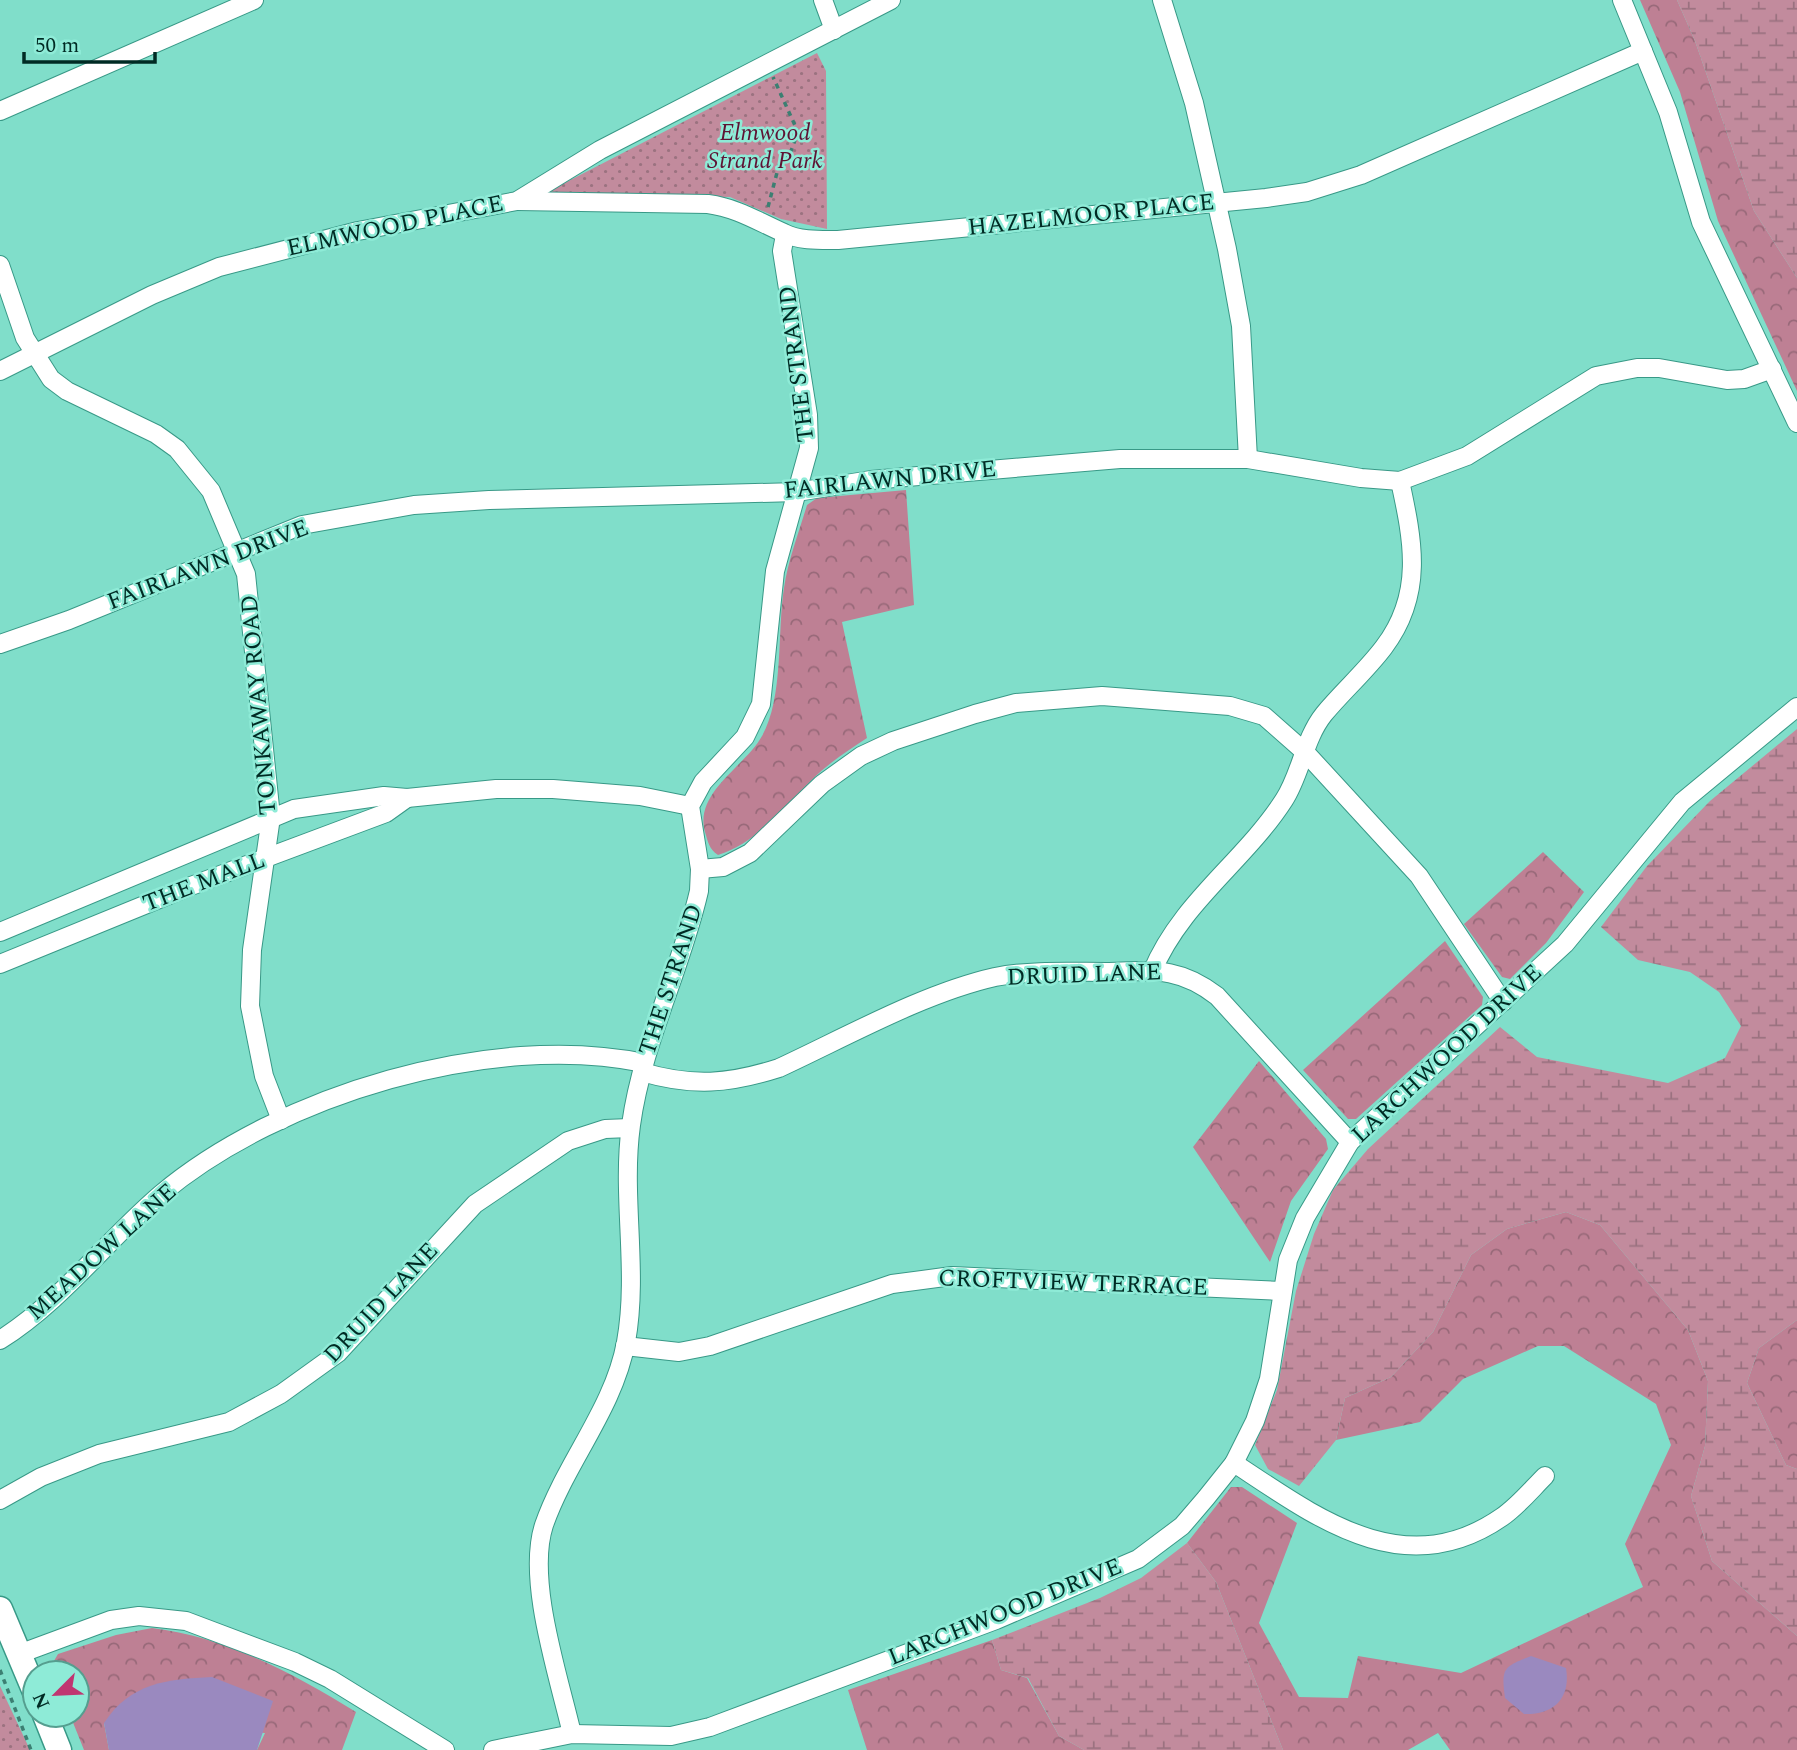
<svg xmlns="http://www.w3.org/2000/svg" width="1797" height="1750" font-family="Spectral,serif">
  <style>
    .grass { fill: url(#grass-dots) }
    .forest { fill: url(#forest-crowns) }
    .wetland { fill: url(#wetland-marsh) }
    .water { fill: #9a89bf }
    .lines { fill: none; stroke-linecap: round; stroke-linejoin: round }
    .minor-casing { stroke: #389987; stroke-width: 20 }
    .secondary-casing { stroke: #389987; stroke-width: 27 }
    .path { stroke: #3c7f72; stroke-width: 3.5; stroke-dasharray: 5 5; stroke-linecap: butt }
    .minor { stroke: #fff; stroke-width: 18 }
    .secondary { stroke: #fff; stroke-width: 24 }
    .labels { text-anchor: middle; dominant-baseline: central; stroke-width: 5; stroke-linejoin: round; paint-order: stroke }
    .park-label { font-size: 24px; font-style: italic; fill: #5e1334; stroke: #8eebd7 }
    .street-label { font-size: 24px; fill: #002b24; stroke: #8eebd7 }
  </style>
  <defs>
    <pattern id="grass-dots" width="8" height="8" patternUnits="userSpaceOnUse" patternTransform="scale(1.75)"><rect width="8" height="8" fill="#c28b9d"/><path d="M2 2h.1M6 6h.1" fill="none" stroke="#9b7280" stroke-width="1.8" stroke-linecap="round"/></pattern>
    <pattern id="forest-crowns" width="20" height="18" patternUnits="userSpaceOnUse" patternTransform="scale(1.75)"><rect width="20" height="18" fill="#be8094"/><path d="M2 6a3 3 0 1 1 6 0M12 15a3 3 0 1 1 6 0" fill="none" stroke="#986979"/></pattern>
    <pattern id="wetland-marsh" width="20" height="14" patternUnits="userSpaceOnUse" patternTransform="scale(1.75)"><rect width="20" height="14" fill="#c28b9d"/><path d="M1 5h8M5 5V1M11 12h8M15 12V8" fill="none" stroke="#9b7280"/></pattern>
  </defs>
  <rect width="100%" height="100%" fill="#80deca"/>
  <!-- grass -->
  <g class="grass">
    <path d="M817,53l9,18 1,158 -46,-10 -51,-22 -179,-3 -2,-3z"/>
    <path d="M0,1686l30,64h-30z"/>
  </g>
  <!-- forest -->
  <g class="forest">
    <path d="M1640,0h37l18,41 59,170 43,67v113l-79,-170 -38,-129z"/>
    <path d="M906,490l8,115 -72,17 25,116c-12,8 -25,16 -36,25 -39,30 -65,77 -113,92 -9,-6 -10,-13 -13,-23 -11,-40 40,-65 57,-96 22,-39 15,-104 22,-148 4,-28 15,-56 23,-83l10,-7z"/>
    <path d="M1543,852l41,40 -38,51 -36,36 -8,-2 -38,-53z"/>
    <path d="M1445,941l38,56 -1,8 -126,114h-8l-45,-49z"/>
    <path d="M1259,1061l67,78 2,10 -37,52 -21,61 -77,-115z"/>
    <path d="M1566,1212l34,13 88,105 20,51 -3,65 -14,50 21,65 85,75v114h-347l-12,-17 -30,17h-125l-67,-168 -29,-39 44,-56h11l55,36 -38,100 40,74 49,1 10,-42 103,17 182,-86 -18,-43 46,-99 -15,-41 -92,-58h-26l-75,33 -43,43 -84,18 9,-42 46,-21 42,-45 38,-77 36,-26z"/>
    <path d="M1797,1320v149l-11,-4 -39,-82 12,-35z"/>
    <path d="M152,1628c74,9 141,45 204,84l-14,38h-85l8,-17 -161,-10 5,27h-25l-14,-35h7v-42h-23l-3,-7 7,-12 58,-19z"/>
    <path d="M992,1640l9,30 26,8 32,58 25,14h-217l-19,-60z"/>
  </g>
  <!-- wetland -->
  <g class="wetland">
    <path d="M1677,0h120v278l-43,-67 -59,-170z"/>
    <path d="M1797,729v591l-38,28 -12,35 39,82 11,4v167l-85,-75 -21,-65 14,-50 3,-65 -20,-51 -88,-105 -34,-13 -59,17 -36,26 -38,77 -42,45 -46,21 -9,42 -37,46 -31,-17 -13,-24 22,-55 19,-99 18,-57 19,-44 35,-41 132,-122 37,30 131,26 57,-25 16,-32 -22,-34 -29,-20 -52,-12 -37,-33 46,-61 63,-65z"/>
    <path d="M1187,1543l29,39 67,168h-199l-25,-14 -31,-58 -27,-8 -9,-30 108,-42 41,-20z"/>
  </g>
  <!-- water -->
  <g class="water">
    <path d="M1531,1656l35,12c5,30 -12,47 -42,46l-19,-16c-4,-30 -2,-31 26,-42z"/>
    <path d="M212,1677l61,24 -16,49h-148l-5,-27c26,-40 63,-44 108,-46z"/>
  </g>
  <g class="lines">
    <defs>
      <g id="minor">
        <path d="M823,0l11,30"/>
        <path d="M1162,0l32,103 33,146 14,77 7,133"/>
        <path d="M1622,0l46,112 33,110 96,201"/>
        <path d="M0,111l254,-111"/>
        <path d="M517,201l191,3c29,4 49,17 76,29 15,8 37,7 54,7l428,-42 41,-6 54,-17 282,-124"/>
        <path d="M0,265l25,73 26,41 16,12 89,43 21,15 34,42 35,83 25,243 -19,133 -2,56 14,70 17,44"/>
        <path d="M0,371l152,-76 67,-28 139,-36 159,-30 83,-51 291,-150"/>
        <path d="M0,644l69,-24 233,-95 112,-20 75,-5 308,-8 74,-12 249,-21h128l113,19 39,3 67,-25 129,-80 41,-8h22l68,12 17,-1 28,-10"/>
        <path d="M700,869l23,-2 27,-14 72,-69 39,-28 32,-15 82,-27 41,-11 86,-7 128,10 34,10 42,37 113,123 84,126"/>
        <path d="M0,932l294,-123 90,-13 23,2 89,-9h57l87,7 50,10"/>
        <path d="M0,964l191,-78 195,-73 21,-15"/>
        <path d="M1152,972c29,-70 92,-110 132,-172 17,-26 20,-61 40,-86 19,-23 42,-43 60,-67 40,-53 29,-106 16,-166"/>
        <path d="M642,1072c51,15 87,12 137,-4 67,-31 145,-75 216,-91 35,-7 75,-5 111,-5 46,-1 72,-6 111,24l133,146"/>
        <path d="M0,1340c62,-39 106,-99 161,-146 118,-99 331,-163 483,-131"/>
        <path d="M625,1346l54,6 31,-6 182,-62 60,-8 329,15"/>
        <path d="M1234,1463c82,54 170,122 268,54 16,-11 29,-27 43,-41"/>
        <path d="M0,1500l41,-23 58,-23 130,-32 52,-28 57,-41 137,-149 93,-63 37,-12 25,-1"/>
        <path d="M19,1654l92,-34 28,-4 47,5 109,41 35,17 115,71"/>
        <path d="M572,1734c-13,-57 -46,-154 -28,-209 22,-63 70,-117 82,-183 13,-72 -5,-145 5,-217 11,-81 50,-155 68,-234l1,-22 -10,-63 13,-24 42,-45 16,-33 14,-133 34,-123 -1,-33 -26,-164 3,-16"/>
        <path d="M493,1750l79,-16 99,2 39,-9 286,-107 142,-61 44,-33 24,-28 28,-35 21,-42 14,-42 19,-119 17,-42 45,-76 215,-198 117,-142 115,-95"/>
      </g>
      <g id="secondary">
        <path d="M0,1609l35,83"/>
        <path d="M45,1715l14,35"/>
      </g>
    </defs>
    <!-- minor casing -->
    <use href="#minor" class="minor-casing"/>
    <!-- secondary casing -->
    <use href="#secondary" class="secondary-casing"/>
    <!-- path -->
    <g class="path">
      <path d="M768,207l11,-42 12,-14 7,-19 -25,-55"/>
      <path d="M0,1670l31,80"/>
    </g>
    <!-- minor -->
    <use href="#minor" class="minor"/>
    <!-- secondary -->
    <use href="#secondary" class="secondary"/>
  </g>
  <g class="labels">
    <!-- park labels -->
    <g class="park-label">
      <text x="765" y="133">Elmwood<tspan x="765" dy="28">Strand Park</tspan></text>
    </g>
    <!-- street labels -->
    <g class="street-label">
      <text transform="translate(1091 215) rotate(-6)">HAZELMOOR PLACE</text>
      <text transform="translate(395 226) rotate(-12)">ELMWOOD PLACE</text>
      <text transform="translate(797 364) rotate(-97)">THE STRAND</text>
      <text transform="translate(890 480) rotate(-6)">FAIRLAWN DRIVE</text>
      <text transform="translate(208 565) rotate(-21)">FAIRLAWN DRIVE</text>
      <text transform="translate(259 705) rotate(-95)">TONKAWAY ROAD</text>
      <text transform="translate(204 882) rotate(-21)">THE MALL</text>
      <text transform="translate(1084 975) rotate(-2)">DRUID LANE</text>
      <text transform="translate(671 980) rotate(-72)">THE STRAND</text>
      <text transform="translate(1447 1054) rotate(-43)">LARCHWOOD DRIVE</text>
      <text transform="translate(102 1252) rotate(-42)">MEADOW LANE</text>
      <text transform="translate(1073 1283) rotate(2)">CROFTVIEW TERRACE</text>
      <text transform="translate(381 1303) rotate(-47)">DRUID LANE</text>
      <text transform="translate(1005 1612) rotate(-22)">LARCHWOOD DRIVE</text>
    </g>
  </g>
  <!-- north arrow -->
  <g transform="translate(56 1694) rotate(246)"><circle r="33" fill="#8eebd7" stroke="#559e8f" stroke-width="2"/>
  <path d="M0-5L12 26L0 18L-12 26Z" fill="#c03671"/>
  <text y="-10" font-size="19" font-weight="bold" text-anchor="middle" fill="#002b24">N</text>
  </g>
  <!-- scale -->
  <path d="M24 52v10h131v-10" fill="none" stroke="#002b24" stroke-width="3.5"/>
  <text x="35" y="52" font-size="21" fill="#002b24" stroke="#8eebd7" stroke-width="5" paint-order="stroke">50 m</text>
</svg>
